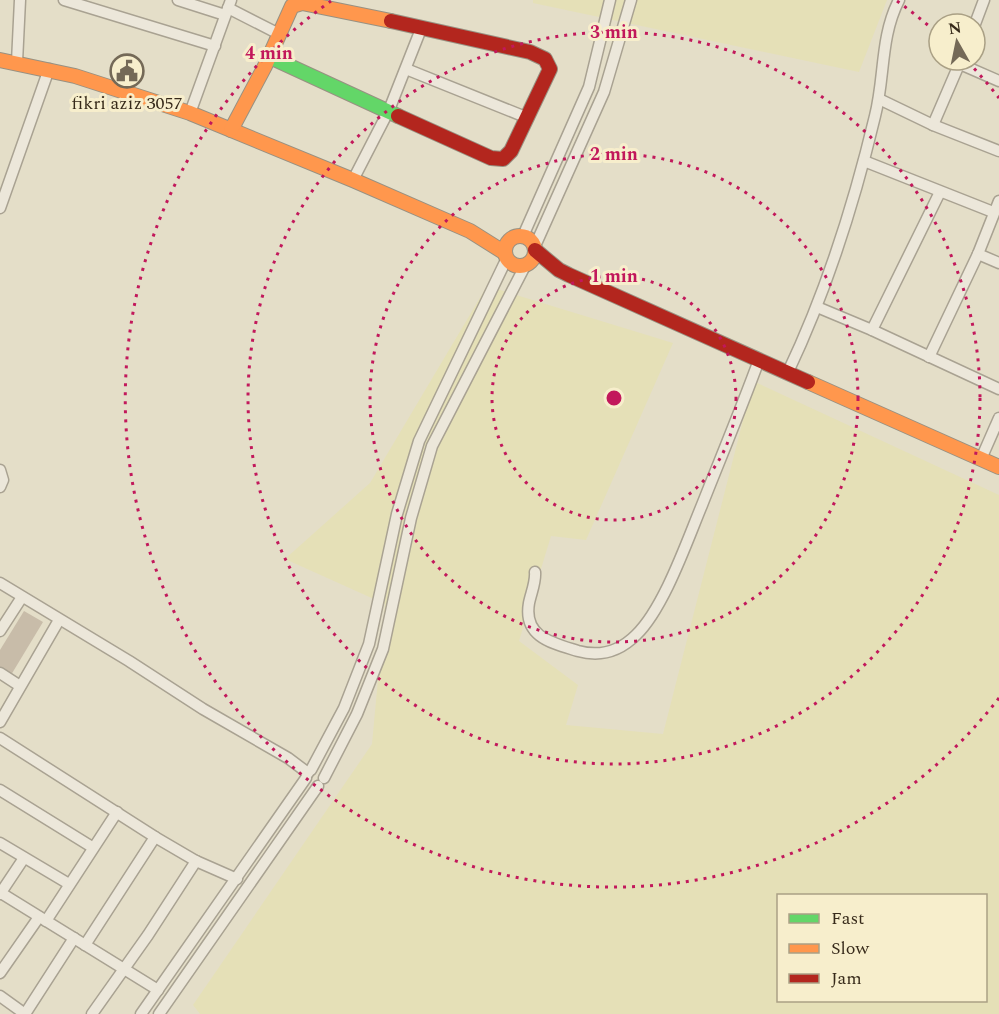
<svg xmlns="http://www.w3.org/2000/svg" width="999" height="1014" font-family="Spectral,serif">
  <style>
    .farmland { fill: #e5e0b7; fill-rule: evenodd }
    .building { fill: #c8bca9 }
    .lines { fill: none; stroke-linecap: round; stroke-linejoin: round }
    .street-casing { stroke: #a9a292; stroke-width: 13 }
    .fast-casing { stroke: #989182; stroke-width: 16 }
    .slow-casing { stroke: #989182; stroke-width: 16 }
    .jam-casing { stroke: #989182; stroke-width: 16 }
    .street { stroke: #ece7da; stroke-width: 10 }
    .fast { stroke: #63d668; stroke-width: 14 }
    .slow { stroke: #ff974d; stroke-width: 14 }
    .jam { stroke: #b3261e; stroke-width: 14 }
    .ring { fill: none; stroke: #c2185b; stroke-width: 3; stroke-dasharray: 3 6 }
    .labels { text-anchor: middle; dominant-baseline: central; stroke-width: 6; stroke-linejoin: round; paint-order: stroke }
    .poi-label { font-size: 18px; fill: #372a1a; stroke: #f7eecc }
    .centre { fill: #c2185b; stroke: #f7eecc; stroke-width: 3 }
    .ring-label { font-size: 18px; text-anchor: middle; font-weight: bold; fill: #c2185b; stroke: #f7eecc; stroke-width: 6; stroke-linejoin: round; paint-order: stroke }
  </style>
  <rect width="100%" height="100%" fill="#e4dec8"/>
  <!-- farmland -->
  <g class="farmland">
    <path d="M533,0h354l-28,72 -326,-69z"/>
    <path d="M487,286l186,57 -87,197 -35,-4 -32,105 59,44 -12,40 97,9 90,-353 246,114v519h-799l-7,-9 179,-261 13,-140 -100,-45 85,-76zM778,896h208v104h-208z"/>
  </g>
  <!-- building -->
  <path class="building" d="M24,611l19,11 -32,53 -11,-7v-18z"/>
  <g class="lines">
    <defs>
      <g id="street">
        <path d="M64,0l151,46"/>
        <path d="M178,0l47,15"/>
        <path d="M228,8l51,26"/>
        <path d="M975,24l9,-24"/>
        <path d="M17,62l3,-62"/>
        <path d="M960,64l39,17"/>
        <path d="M406,69l122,49"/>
        <path d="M879,99l54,26 66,26"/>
        <path d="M190,113l41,-113"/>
        <path d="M933,125l28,-65"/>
        <path d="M864,161l129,51"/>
        <path d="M353,180l36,-70 32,-81"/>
        <path d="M0,208l49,-139"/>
        <path d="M523,236l66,-149 21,-87"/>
        <path d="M535,246l69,-154 27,-92"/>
        <path d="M978,254l21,9"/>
        <path d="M817,307l55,23 127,59"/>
        <path d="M872,330l68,-138"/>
        <path d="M929,357l49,-103 21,-53"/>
        <path d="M788,372c39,-82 66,-168 87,-256 10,-39 5,-79 24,-116"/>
        <path d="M981,459l18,-41"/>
        <path d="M0,470l3,10 -3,7"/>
        <path d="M535,572c1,10 -4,21 -6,31 -6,34 23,40 49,48 22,6 42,0 58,-16 28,-27 51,-94 66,-130 19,-48 39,-96 57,-145"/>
        <path d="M0,583l129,78 74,48 85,49 20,15"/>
        <path d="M0,631l22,-34"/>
        <path d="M0,673l20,13"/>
        <path d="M0,722l59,-102"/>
        <path d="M0,738l155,99 41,24 41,18"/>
        <path d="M311,770l33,-62 25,-64 28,-130 22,-73 88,-183"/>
        <path d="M324,778l33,-64 26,-65 28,-131 21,-72 94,-182"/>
        <path d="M0,790l92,57"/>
        <path d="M0,843l69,41"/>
        <path d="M1,893l157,97"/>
        <path d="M0,894l24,-36"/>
        <path d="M46,921l71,-109"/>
        <path d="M85,945l70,-108"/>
        <path d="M0,973l39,-56"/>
        <path d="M0,996l25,18"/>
        <path d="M25,1014l49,-76"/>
        <path d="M92,1014l56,-79 48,-74"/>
        <path d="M141,1014l165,-236"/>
        <path d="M159,1014l159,-228"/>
      </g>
      <path id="fast" d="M270,57l128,59"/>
      <g id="slow">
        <path d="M0,60l75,16 115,37 163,67 117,51 35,22"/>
        <path d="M231,130l34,-64 27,-60 10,-3 89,18"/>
        <circle cx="520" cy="251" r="15"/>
        <path d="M808,382l191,85"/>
      </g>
      <g id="jam">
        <path d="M391,21l139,31 15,7 5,10 -39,82 -8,8 -12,-1 -93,-42"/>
        <path d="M535,250l24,20 10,5 239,107"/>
      </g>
    </defs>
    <!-- street casing -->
    <use href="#street" class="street-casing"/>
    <!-- fast casing -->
    <use href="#fast" class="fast-casing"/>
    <!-- slow casing -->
    <use href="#slow" class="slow-casing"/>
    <!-- jam casing -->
    <use href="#jam" class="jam-casing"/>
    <!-- street -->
    <use href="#street" class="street"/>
    <!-- fast -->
    <use href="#fast" class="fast"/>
    <!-- slow -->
    <use href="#slow" class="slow"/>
    <!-- jam -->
    <use href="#jam" class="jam"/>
  </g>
  <!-- distance rings -->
  <g class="ring">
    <circle cx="614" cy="398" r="122"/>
    <circle cx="614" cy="398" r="244"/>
    <circle cx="614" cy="398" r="366"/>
    <path d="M999 698A488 488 0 1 1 331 1M897 1A488 488 0 0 1 937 33M968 62A488 488 0 0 1 999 98"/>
  </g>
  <!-- icons -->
  <defs>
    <symbol id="civic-ring" viewBox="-11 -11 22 22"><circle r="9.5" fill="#f7eecc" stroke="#746957" stroke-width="1.5"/><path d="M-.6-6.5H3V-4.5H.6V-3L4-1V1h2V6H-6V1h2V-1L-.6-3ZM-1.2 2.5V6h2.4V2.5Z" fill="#746957"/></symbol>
  </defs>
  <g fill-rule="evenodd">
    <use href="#civic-ring" x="108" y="52" width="38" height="38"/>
  </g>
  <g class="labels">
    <!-- poi labels -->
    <g class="poi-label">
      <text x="127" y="103">fikri aziz 3057</text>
    </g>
  </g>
  <circle cx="614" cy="398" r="9" class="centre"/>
  <g class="ring-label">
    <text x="614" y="38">3 min</text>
    <text x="269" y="59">4 min</text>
    <text x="614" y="160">2 min</text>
    <text x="614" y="282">1 min</text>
  </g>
  <!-- legend -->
  <rect x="777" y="894" width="210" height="108" fill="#f7eecc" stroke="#aaa085" stroke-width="1.5"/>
  <rect x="789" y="914" width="30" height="9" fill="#63d668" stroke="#aaa085" stroke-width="1.5"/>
  <text x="831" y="924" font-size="18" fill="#372a1a">Fast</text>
  <rect x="789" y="944" width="30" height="9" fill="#ff974d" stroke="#aaa085" stroke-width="1.5"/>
  <text x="831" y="954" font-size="18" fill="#372a1a">Slow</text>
  <rect x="789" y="974" width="30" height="9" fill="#b3261e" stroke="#aaa085" stroke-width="1.5"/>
  <text x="831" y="984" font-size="18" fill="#372a1a">Jam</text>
  <!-- north arrow -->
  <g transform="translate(957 42) rotate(351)"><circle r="28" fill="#f7eecc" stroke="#aaa085" stroke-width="1.5"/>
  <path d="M0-4.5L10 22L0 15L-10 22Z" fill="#746957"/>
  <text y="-9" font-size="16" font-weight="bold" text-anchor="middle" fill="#372a1a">N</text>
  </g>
</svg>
